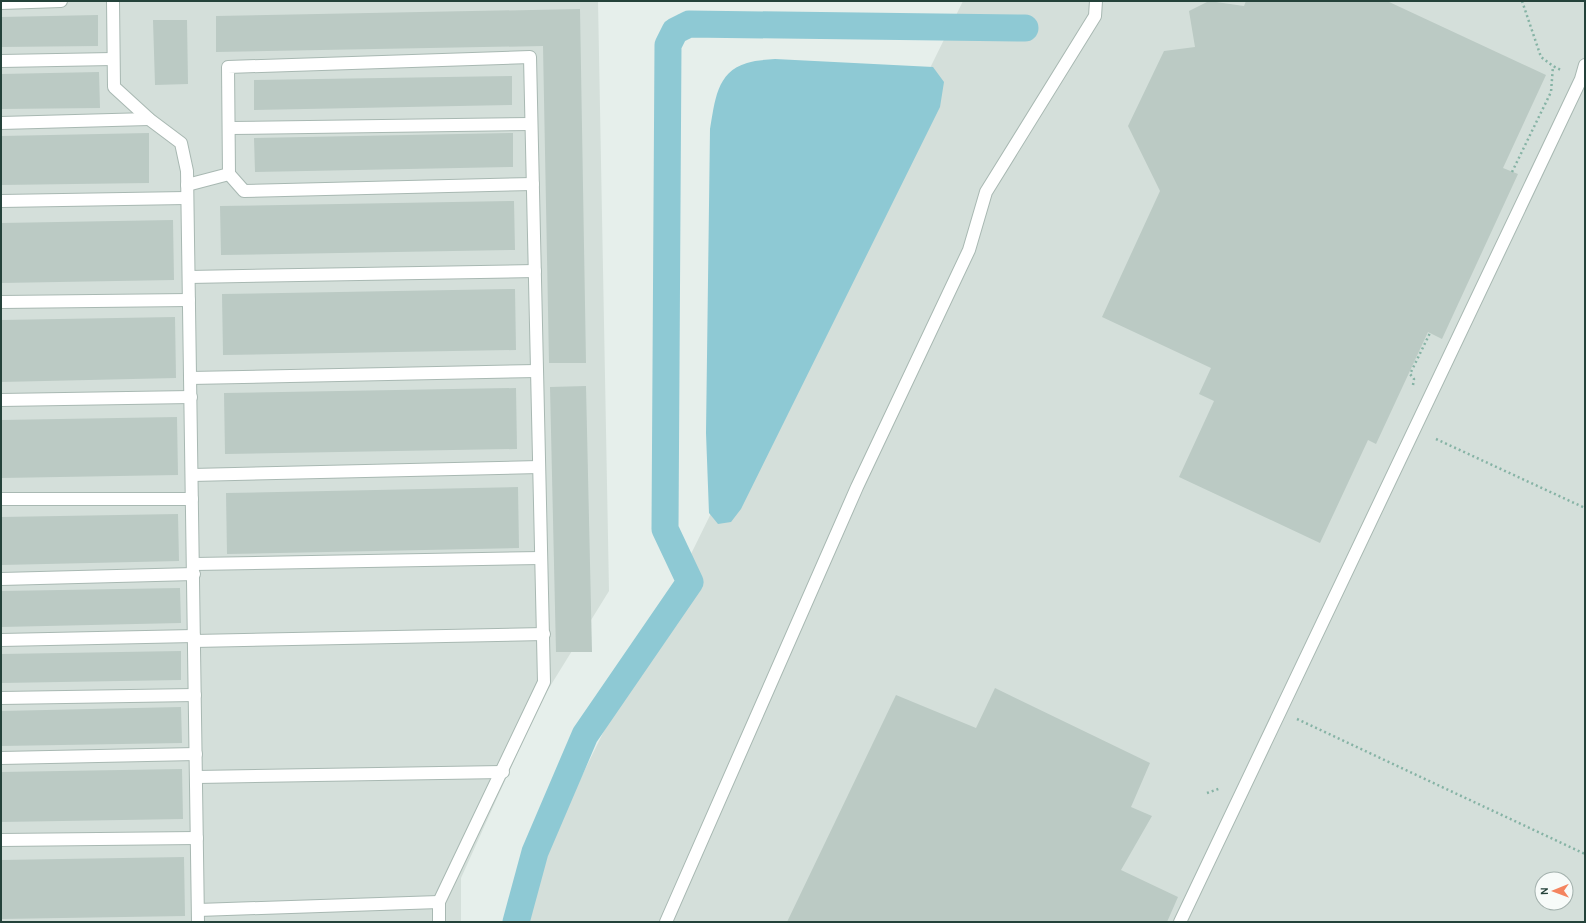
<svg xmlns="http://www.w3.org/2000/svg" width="1586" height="923" font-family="Karla,sans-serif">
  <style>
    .built { fill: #d4dfda; fill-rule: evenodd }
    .water { fill: #8ec9d4 }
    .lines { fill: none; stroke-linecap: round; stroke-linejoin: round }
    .canal { stroke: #8ec9d4; stroke-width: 27 }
    .building { fill: #bbcac4 }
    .minor-casing { stroke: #a8b8b2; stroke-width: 14 }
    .path { stroke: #86b3a5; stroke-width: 2.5; stroke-dasharray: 2 3; stroke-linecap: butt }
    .minor { stroke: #fff; stroke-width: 12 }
  </style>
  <rect width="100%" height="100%" fill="#e6efeb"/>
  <!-- built -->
  <g class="built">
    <path d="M1,1h597l11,590 -68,110 -80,177v44h-460z"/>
    <path d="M963,1h622v921h-1075zM1542,879h24v24h-24z"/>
  </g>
  <!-- water -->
  <path class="water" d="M775,59l158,8 11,15 -4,25 -199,402 -10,13 -13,2 -9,-11 -3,-80 4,-304c5,-27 6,-57 37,-66 8,-3 19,-3 28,-4z"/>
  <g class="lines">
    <!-- canal -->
    <path class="canal" d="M516,922l19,-70 50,-117 105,-153 -25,-53 3,-484 7,-14 14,-7 336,4"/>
  </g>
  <!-- building -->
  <g class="building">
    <path d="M1209,1l35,5 2,-5h141l159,74 -43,93 15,6 -76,165 -14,-7 -52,112 -8,-4 -48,103 -141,-66 35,-76 -15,-7 12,-26 -109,-51 58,-126 -32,-65 36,-75 31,-4 -6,-36z"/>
    <path d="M580,9l6,354h-37l-6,-317 -327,6v-36z"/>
    <path d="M98,15v31l-97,1v-30z"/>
    <path d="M153,20h34l1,64 -33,1z"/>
    <path d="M99,72l1,36 -99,1v-35z"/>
    <path d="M512,76v29l-258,5v-30z"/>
    <path d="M149,133v50l-148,2v-49z"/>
    <path d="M513,133v34l-258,5 -1,-34z"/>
    <path d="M514,201l1,49 -294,5 -1,-49z"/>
    <path d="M173,220l1,60 -173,3v-60z"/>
    <path d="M515,289l1,61 -293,5 -1,-61z"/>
    <path d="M175,317l1,61 -175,4v-62z"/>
    <path d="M586,386l6,266h-36l-6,-265z"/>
    <path d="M516,388l1,61 -292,5 -1,-61z"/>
    <path d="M177,417l1,58 -177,3v-58z"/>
    <path d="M518,487l1,61 -292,6 -1,-61z"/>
    <path d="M178,514l1,47 -178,4v-48z"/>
    <path d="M180,588l1,35 -180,4v-36z"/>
    <path d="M181,651v29l-180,3v-29z"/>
    <path d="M995,688l155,75 -19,44 21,9 -31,54 57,27 -11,25h-380l109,-227 80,33z"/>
    <path d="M181,707l1,36 -181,3v-35z"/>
    <path d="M182,769l1,50 -182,3v-50z"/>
    <path d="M184,857l1,59 -184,3v-59z"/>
  </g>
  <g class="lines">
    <defs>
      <g id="minor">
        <path d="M113,1l1,86 35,32 32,24 6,28 11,751"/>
        <path d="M1,3l60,-2"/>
        <path d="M1,61l112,-2"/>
        <path d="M1,123l148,-4"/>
        <path d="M230,128l301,-4"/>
        <path d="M229,174l15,17 289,-7"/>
        <path d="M187,185l42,-11 -1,-107 302,-10 14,625 -105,220v20"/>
        <path d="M1,201l185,-3"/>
        <path d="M189,277l346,-6"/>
        <path d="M1,302l188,-2"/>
        <path d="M190,378l347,-7"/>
        <path d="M1,400l190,-3"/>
        <path d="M192,475l347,-8"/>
        <path d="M1,499h191"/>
        <path d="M194,564l347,-6"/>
        <path d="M1,579l193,-5"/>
        <path d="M1,640l193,-4"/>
        <path d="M194,641l350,-7"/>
        <path d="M1,698l194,-3"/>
        <path d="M1,758l195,-4"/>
        <path d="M197,777l306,-5"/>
        <path d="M1,840l196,-2"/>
        <path d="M198,910l241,-8"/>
        <path d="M666,922l191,-435 112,-237 17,-58 109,-176 1,-15"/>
        <path d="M1180,922l382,-803 19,-40 4,-14"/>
      </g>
    </defs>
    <!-- minor casing -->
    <use href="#minor" class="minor-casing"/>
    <!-- path -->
    <g class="path">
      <path d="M1522,1l19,56 12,9 8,4"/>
      <path d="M1512,172l39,-80 2,-26"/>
      <path d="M1413,385l1,-6 -4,-5 20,-41"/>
      <path d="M1436,439l149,69"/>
      <path d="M1297,719l288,135"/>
      <path d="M1207,793l14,-5"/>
    </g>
    <!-- minor -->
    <use href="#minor" class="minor"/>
  </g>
  <!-- border -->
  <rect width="1586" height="923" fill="none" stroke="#24423a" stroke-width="4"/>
  <!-- north arrow -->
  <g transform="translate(1554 891) rotate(269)"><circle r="19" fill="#f7fbf9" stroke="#a3b1ad"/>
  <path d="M0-3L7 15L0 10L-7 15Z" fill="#f4845f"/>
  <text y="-6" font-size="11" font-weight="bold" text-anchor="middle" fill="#24423a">N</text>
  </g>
</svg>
